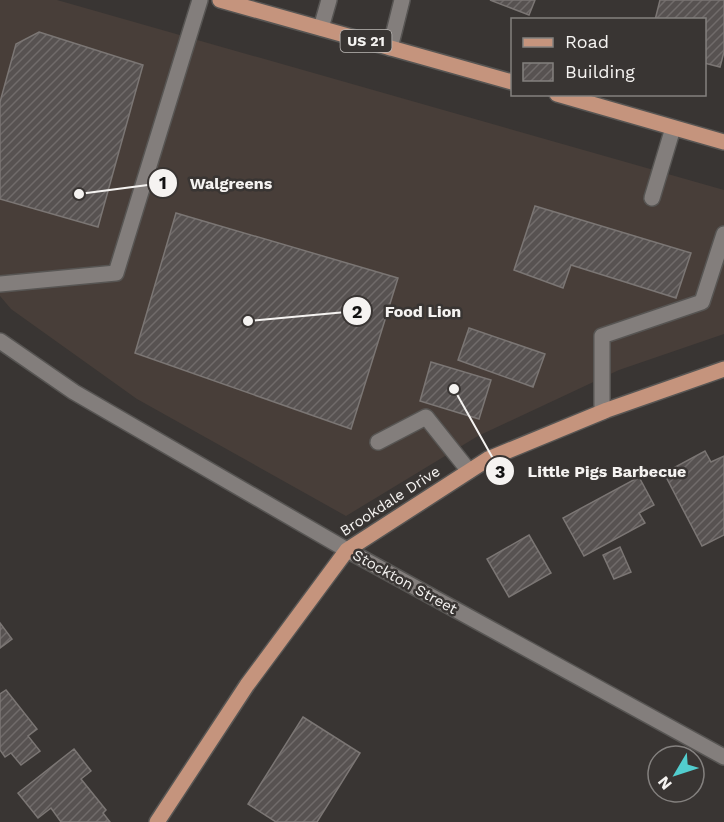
<svg xmlns="http://www.w3.org/2000/svg" width="724" height="822" font-family="'Work Sans',sans-serif">
  <style>
    .built { fill: #483e39 }
    .building { fill: url(#building-hatch); stroke: #7b7674; stroke-width: 1.5 }
    .lines { fill: none; stroke-linecap: round; stroke-linejoin: round }
    .minor-casing { stroke: #575553; stroke-width: 18 }
    .major-casing { stroke: #575553; stroke-width: 18 }
    .minor { stroke: #837e7c; stroke-width: 15 }
    .major { stroke: #c5947d; stroke-width: 15 }
    .labels { text-anchor: middle; dominant-baseline: central; stroke-width: 5; stroke-linejoin: round; paint-order: stroke }
    .shield { fill: #393533; stroke: #bdbab8; stroke-width: 1.5 }
    .shield-label { font-size: 14px; font-weight: bold; fill: #f5f3f1 }
    .street-label { font-size: 15px; fill: #f5f3f1; stroke: #393533 }
    .leader { fill: none; stroke: #f5f3f1; stroke-width: 2 }
    .callout-dot { fill: #f5f3f1; stroke: #393533; stroke-width: 2 }
    .mark-label { font-size: 18px; text-anchor: middle; font-weight: bold; fill: #111 }
    .callout-label { font-size: 16px; text-anchor: middle; font-weight: bold; fill: #f5f3f1; stroke: #393533; stroke-width: 5; stroke-linejoin: round; paint-order: stroke }
  </style>
  <defs>
    <pattern id="building-hatch" width="6" height="6" patternUnits="userSpaceOnUse" patternTransform="scale(1.5)"><rect width="6" height="6" fill="#575251"/><path d="M-1 1l2-2M0 6l6-6M5 7l2-2" fill="none" stroke="#706b6a"/></pattern>
  </defs>
  <rect width="100%" height="100%" fill="#393533"/>
  <!-- built -->
  <path class="built" d="M0,0h57l667,190v144l-105,36 -141,66 -132,80 -209,-117 -126,-90 -11,-13z"/>
  <!-- building -->
  <g class="building">
    <path d="M490,0h45l-6,15z"/>
    <path d="M660,0h64v52l-4,15 -16,-4v-43h-49z"/>
    <path d="M39,32l104,33 -45,162 -98,-28v-97l16,-58z"/>
    <path d="M535,206l156,47 -15,45 -105,-33 -8,23 -49,-18z"/>
    <path d="M176,213l222,65 -47,151 -216,-76z"/>
    <path d="M469,328l76,26 -12,33 -75,-27z"/>
    <path d="M431,362l60,18 -12,39 -59,-18z"/>
    <path d="M705,451l6,11 13,-6v79l-22,11 -38,-73z"/>
    <path d="M639,477l15,28 -15,8 6,10 -61,33 -21,-38z"/>
    <path d="M529,535l22,38 -42,24 -22,-38z"/>
    <path d="M620,547l11,25 -17,7 -11,-24z"/>
    <path d="M0,623l12,16 -12,9z"/>
    <path d="M6,690l31,39 -9,7 12,15 -19,14 -10,-12 -6,4 -5,-7v-56z"/>
    <path d="M303,717l57,36 -43,69h-41l-28,-18z"/>
    <path d="M74,749l17,22 -10,8 25,31 -3,3 7,9h-49l-10,-14 -13,10 -20,-25z"/>
  </g>
  <g class="lines">
    <defs>
      <g id="minor">
        <path d="M321,28l8,-28"/>
        <path d="M390,48l12,-48"/>
        <path d="M652,198l21,-70"/>
        <path d="M0,284l116,-11 84,-273"/>
        <path d="M0,341l74,51 273,158 377,207"/>
        <path d="M602,412v-76l100,-34 22,-68"/>
        <path d="M378,442l48,-25 43,54"/>
      </g>
      <g id="major">
        <path d="M220,0l292,82"/>
        <path d="M557,94l167,48"/>
        <path d="M157,822l90,-137 100,-135 141,-91 119,-49 117,-41"/>
      </g>
    </defs>
    <!-- minor casing -->
    <use href="#minor" class="minor-casing"/>
    <!-- major casing -->
    <use href="#major" class="major-casing"/>
    <!-- minor -->
    <use href="#minor" class="minor"/>
    <!-- major -->
    <use href="#major" class="major"/>
  </g>
  <g class="labels">
    <!-- shield labels -->
    <rect class="shield" x="340.5" y="30" width="51" height="22" rx="4.5"/>
    <g class="shield-label">
      <text x="366" y="41">US 21</text>
    </g>
    <!-- street labels -->
    <g class="street-label">
      <text transform="translate(390 501) rotate(-33)">Brookdale Drive</text>
      <text transform="translate(405 582) rotate(29)">Stockton Street</text>
    </g>
  </g>
  <!-- callouts -->
  <path class="leader" d="M79 194L163 183M248 321L357 311M454 389L500 471"/>
  <g class="callout-dot">
    <circle cx="79" cy="194" r="6"/>
    <circle cx="248" cy="321" r="6"/>
    <circle cx="454" cy="389" r="6"/>
    <circle cx="163" cy="183" r="15"/>
    <circle cx="357" cy="311" r="15"/>
    <circle cx="500" cy="471" r="15"/>
  </g>
  <g class="mark-label">
    <text x="163" y="189">1</text>
    <text x="357" y="318">2</text>
    <text x="500" y="478">3</text>
  </g>
  <g class="callout-label">
    <text x="231" y="189">Walgreens</text>
    <text x="423" y="317">Food Lion</text>
    <text x="607" y="477">Little Pigs Barbecue</text>
  </g>
  <!-- legend -->
  <rect x="511" y="18" width="195" height="78" fill="#393533" stroke="#84817f" stroke-width="1.5"/>
  <rect x="523" y="38" width="30" height="9" fill="#c5947d" stroke="#84817f" stroke-width="1.5"/>
  <text x="565" y="48" font-size="18" fill="#f5f3f1">Road</text>
  <rect x="523" y="63" width="30" height="18" fill="url(#building-hatch)" stroke="#84817f" stroke-width="1.5"/>
  <text x="565" y="78" font-size="18" fill="#f5f3f1">Building</text>
  <!-- north arrow -->
  <g transform="translate(676 774) rotate(231)"><circle r="28" fill="#393533" stroke="#84817f" stroke-width="1.5"/>
  <path d="M0-4.5L10 22L0 15L-10 22Z" fill="#52cdce"/>
  <text y="-9" font-size="16" font-weight="bold" text-anchor="middle" fill="#f5f3f1">N</text>
  </g>
</svg>
